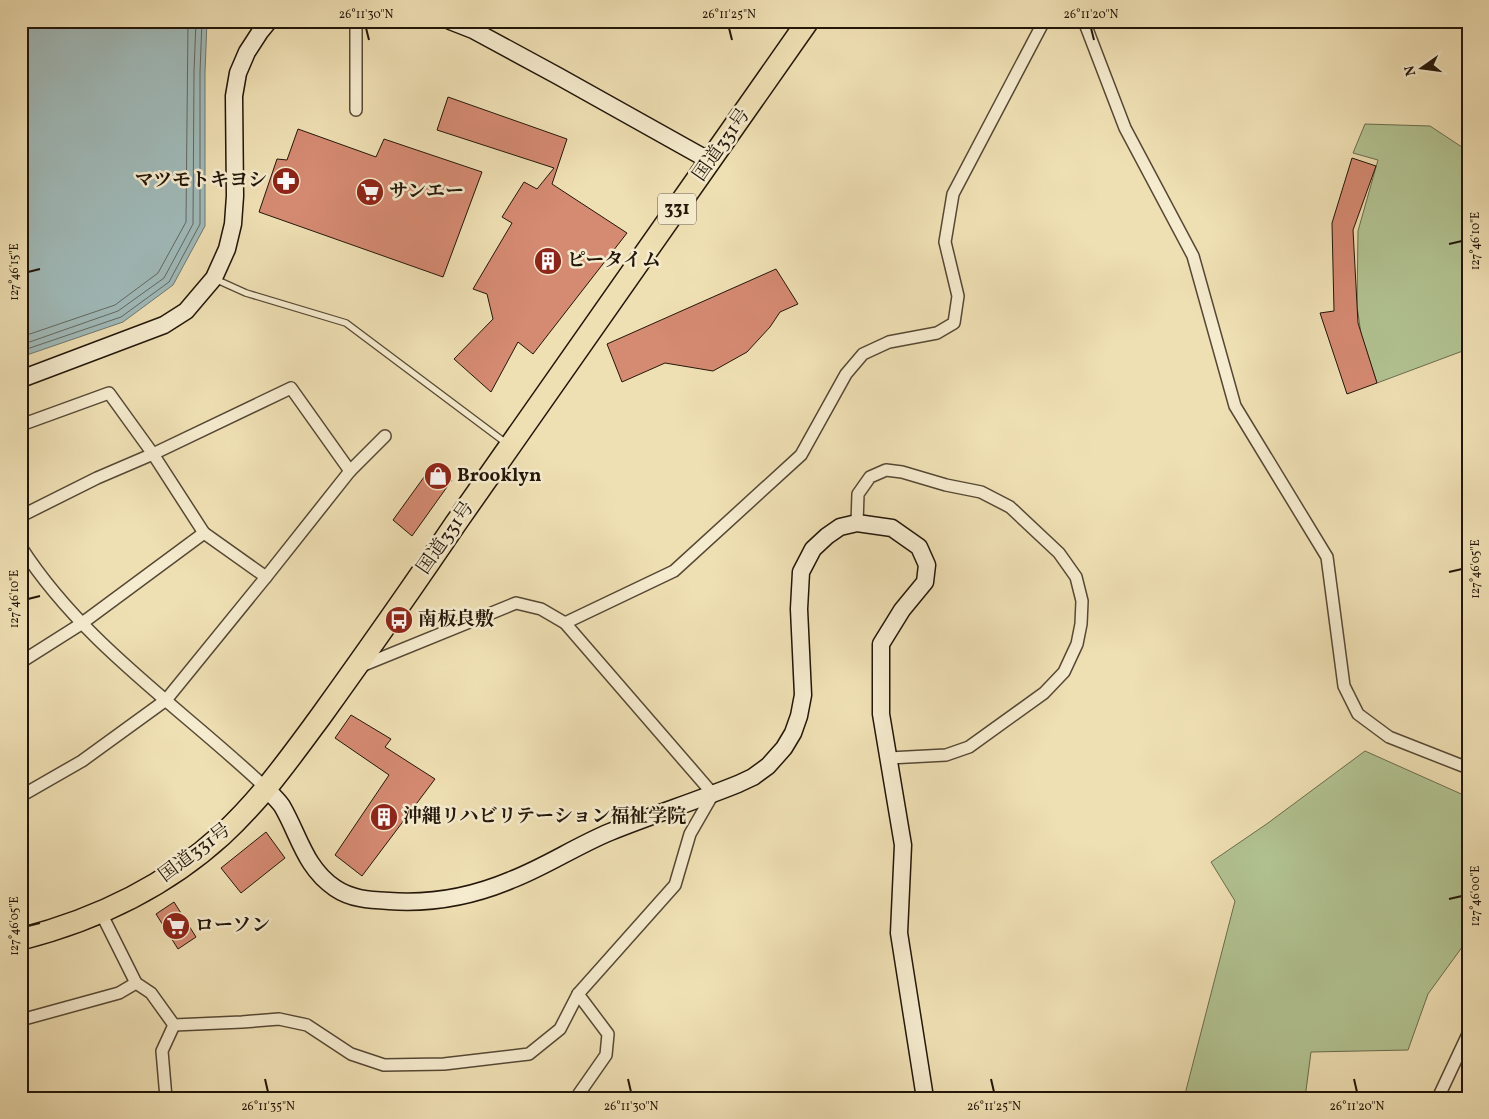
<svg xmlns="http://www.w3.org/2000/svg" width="1489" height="1119" font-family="Vollkorn,'Noto Serif JP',serif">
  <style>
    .green { fill: #b2c392; stroke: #6a6c4e }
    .water { fill: #a0bab9; stroke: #6e7873 }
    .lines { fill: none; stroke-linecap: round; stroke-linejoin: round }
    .shore { stroke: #626861; stroke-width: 1 }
    .building { fill: #d58a72; stroke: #231609 }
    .lane-casing { stroke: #564834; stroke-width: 8 }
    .street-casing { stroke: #564834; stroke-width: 14 }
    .secondary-casing { stroke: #231609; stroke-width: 19 }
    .highway-casing { stroke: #231609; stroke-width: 24 }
    .lane { stroke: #f5ebce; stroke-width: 5.5 }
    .street { stroke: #f5ebce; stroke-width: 11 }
    .secondary { stroke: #f5ebce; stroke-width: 16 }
    .highway { stroke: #efe0b4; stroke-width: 21 }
    .ticks { fill: none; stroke: #231609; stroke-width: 2 }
    .labels { text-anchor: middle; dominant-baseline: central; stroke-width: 5; stroke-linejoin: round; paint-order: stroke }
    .shield { fill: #f5ebce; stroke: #625644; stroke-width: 1 }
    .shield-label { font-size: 18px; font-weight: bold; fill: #231609 }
    .street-label { font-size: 19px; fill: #231609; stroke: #f5ebce }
    .poi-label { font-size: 19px; font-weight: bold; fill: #231609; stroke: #f5ebce; text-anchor: start }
    .neatline { fill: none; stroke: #231609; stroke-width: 2 }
    .ticks-label { font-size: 12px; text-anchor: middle; fill: #231609 }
  </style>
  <rect width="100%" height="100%" fill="#efe0b4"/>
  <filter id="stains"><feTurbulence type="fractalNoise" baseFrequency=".004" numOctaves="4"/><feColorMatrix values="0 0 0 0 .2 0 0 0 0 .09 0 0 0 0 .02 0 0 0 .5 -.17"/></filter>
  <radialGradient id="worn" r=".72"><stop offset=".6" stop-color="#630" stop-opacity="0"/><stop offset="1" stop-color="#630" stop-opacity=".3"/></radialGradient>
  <!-- green -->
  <g class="green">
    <path d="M1365,124l65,2 38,25v198l-91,34 -16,-49 -4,-28 1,-75 20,-71 -25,-7z"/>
    <path d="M1365,751l103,46v142l-40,55 -20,56 -97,2 -6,46h-121l51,-197 -24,-39 57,-39z"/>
  </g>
  <!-- water -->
  <path class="water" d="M21,21h186l-2,51v154l-32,59 -50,37 -102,35z"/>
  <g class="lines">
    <!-- shore -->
    <g class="shore">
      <path d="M21,337l94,-32 43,-32 28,-51 2,-201"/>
      <path d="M21,345l97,-34 46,-33 29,-54 1,-152 2,-51"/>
      <path d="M21,351l100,-34 48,-35 31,-58v-152l2,-51"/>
    </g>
  </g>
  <!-- building -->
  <g class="building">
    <path d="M448,97l119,42 -15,45 75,49 -94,121 -15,-12 -27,50 -37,-33 39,-40 -6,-25 -14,-5 39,-66 -10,-6 22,-35 13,7 17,-21 -117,-38z"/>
    <path d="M298,129l78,28 8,-18 98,33 -39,105 -184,-65 18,-53 10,1z"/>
    <path d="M1352,158l24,8 -23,64 5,93 19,60 -30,11 -27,-81 14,-2 -2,-88z"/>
    <path d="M776,269l22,35 -18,8 -10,15 -23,25 -34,19 -48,-8 -43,19 -15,-38z"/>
    <path d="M432,466l20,14 -40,56 -19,-16z"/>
    <path d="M351,715l40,24 -6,8 50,32 -73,97 -27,-21 54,-80 -54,-37z"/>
    <path d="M266,832l19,26 -44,35 -20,-25z"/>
    <path d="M174,902l22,35 -18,12 -22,-35z"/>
  </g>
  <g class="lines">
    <defs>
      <path id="lane" d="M215,279l31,14 100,30 160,120"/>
      <g id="street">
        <path d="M1084,21l41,107 68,128 42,150 92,151 17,129 14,28 31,23 79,31"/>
        <path d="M356,110v-82l1,-7"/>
        <path d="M21,425l88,-32 44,61 51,79"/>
        <path d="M350,471l35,-35"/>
        <path d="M21,516l76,-38 56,-24 138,-66 59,83 -84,106 -100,123 -84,61 -61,35"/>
        <path d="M857,523l1,-29 12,-17 16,-7 16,2 44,13 35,7 29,15 49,46 17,24 6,24 -1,23 -4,20 -13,28 -20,21 -75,54 -23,8 -57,3"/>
        <path d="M21,547c63,98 163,163 246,242"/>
        <path d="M565,623l109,-52 127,-116 45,-81 17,-20 26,-12 48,-9 17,-10 4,-27 -13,-54 8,-48 91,-173"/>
        <path d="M21,662l60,-38 123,-91 62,44"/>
        <path d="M101,913l35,70 15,10 23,32"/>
        <path d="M21,1018h7l91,-25 17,-10"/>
        <path d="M174,1025l68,-3 37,-3 28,6 44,29 33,11 60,-1 85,-10 31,-25 18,-35 97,-109 15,-51 23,-40 -148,-171 -24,-14 -25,-6 -157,64"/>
        <path d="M166,1098l-4,-47 12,-26"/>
        <path d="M576,1098l30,-43 2,-21 -30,-40"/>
        <path d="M1438,1098l30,-64"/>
      </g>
      <g id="secondary">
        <path d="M450,21l23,9 85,46 152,85"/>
        <path d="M21,379l143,-54 22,-14 28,-33 13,-29 6,-25 2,-28 -1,-100 4,-23 9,-21 13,-20 9,-11"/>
        <path d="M267,789c5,6 11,11 15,17 17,29 23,62 53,82 16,11 34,12 54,13 41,3 84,-5 122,-21 34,-13 65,-34 99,-48 42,-17 86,-31 128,-48l15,-7 15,-11 16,-18 9,-15 6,-17 4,-21 -4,-86 2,-37 12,-23 14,-13 13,-9 17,-4 35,5 27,19 8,18 -2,17 -23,28 -21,34v70l22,131 -4,88 26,165"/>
      </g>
      <path id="highway" d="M21,939c74,-19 145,-53 201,-104 39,-36 68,-77 99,-119 46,-64 91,-128 135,-193 116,-168 235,-334 352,-502"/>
    </defs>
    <!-- lane casing -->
    <use href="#lane" class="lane-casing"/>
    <!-- street casing -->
    <use href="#street" class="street-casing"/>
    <!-- secondary casing -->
    <use href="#secondary" class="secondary-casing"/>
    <!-- highway casing -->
    <use href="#highway" class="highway-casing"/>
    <!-- lane -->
    <use href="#lane" class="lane"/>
    <!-- street -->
    <use href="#street" class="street"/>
    <!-- secondary -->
    <use href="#secondary" class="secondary"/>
    <!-- highway -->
    <use href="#highway" class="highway"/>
  </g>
  <!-- ticks -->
  <path class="ticks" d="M366,28l3,12M729,28l3,12M1091,28l3,12M1449,244l13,-3M28,272l12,-3M1449,572l13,-3M28,599l12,-3M1449,899l13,-3M28,926l12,-3M265,1079l3,13M628,1079l3,13M991,1079l3,13M1354,1079l3,13"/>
  <!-- icons -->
  <defs>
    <symbol id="pharmacy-disc" viewBox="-11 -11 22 22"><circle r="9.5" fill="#8f2418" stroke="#f5ebce"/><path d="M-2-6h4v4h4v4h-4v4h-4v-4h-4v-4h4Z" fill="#fff"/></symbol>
    <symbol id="supermarket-disc" viewBox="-11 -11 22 22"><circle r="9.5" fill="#8f2418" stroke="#f5ebce"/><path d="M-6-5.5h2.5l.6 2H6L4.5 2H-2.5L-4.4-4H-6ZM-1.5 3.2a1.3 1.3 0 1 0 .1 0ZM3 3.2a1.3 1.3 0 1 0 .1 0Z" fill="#fff"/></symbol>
    <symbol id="building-disc" viewBox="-11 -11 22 22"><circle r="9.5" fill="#8f2418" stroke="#f5ebce"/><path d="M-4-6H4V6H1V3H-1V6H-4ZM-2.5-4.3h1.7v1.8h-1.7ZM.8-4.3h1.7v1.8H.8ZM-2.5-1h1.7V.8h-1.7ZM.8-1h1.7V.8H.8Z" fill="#fff"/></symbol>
    <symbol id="shop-disc" viewBox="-11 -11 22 22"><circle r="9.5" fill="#8f2418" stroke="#f5ebce"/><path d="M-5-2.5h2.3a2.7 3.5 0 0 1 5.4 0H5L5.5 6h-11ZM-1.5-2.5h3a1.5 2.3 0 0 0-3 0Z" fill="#fff"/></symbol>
    <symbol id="bus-disc" viewBox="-11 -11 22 22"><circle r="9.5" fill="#8f2418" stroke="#f5ebce"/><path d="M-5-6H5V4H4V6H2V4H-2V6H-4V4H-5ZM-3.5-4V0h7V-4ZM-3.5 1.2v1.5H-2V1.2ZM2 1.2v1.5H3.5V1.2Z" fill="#fff"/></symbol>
  </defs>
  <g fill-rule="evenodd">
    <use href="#pharmacy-disc" x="270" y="165" width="32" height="32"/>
    <use href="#supermarket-disc" x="354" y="176" width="32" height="32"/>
    <use href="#building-disc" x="532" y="245" width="32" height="32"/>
    <use href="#shop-disc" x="422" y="460" width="32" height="32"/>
    <use href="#bus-disc" x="383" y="604" width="32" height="32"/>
    <use href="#building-disc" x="368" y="801" width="32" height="32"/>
    <use href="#supermarket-disc" x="160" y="910" width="32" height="32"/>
  </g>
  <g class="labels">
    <!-- shield labels -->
    <rect class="shield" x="658" y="193.5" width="38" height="31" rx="4"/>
    <g class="shield-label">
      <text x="677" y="209">331</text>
    </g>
    <!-- street labels -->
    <g class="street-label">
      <text transform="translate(722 145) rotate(-55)">国道331号</text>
      <text transform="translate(446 538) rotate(-55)">国道331号</text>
      <text transform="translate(195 853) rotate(-37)">国道331号</text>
    </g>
    <!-- poi labels -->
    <g class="poi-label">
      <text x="267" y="181" text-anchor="end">マツモトキヨシ</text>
      <text x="389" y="192">サンエー</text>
      <text x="567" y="261">ピータイム</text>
      <text x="457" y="476">Brooklyn</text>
      <text x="418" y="620">南板良敷</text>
      <text x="403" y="817">沖縄リハビリテーション福祉学院</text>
      <text x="195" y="926">ローソン</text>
    </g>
  </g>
  <!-- margin -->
  <rect width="1489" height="1119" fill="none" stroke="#efe0b4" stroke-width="55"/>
  <!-- north arrow -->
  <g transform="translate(1422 68) rotate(256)" stroke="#f5ebce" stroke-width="4" paint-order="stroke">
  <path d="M0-4L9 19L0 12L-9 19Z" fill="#231609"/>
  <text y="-8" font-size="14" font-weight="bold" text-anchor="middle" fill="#231609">N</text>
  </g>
  <rect x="28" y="28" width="1434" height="1064" class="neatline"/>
  <g class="ticks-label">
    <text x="366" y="18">26°11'30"N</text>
    <text x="729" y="18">26°11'25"N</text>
    <text x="1091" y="18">26°11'20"N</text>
    <text transform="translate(1475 241) rotate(-90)" y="4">127°46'10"E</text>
    <text transform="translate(14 272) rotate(-90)" y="4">127°46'15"E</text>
    <text transform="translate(1475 569) rotate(-90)" y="4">127°46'05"E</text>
    <text transform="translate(14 599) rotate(-90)" y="4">127°46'10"E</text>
    <text transform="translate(1475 896) rotate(-90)" y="4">127°46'00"E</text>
    <text transform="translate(14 926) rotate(-90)" y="4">127°46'05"E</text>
    <text x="268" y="1110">26°11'35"N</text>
    <text x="631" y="1110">26°11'30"N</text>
    <text x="994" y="1110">26°11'25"N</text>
    <text x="1357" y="1110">26°11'20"N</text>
  </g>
  <rect width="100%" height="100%" filter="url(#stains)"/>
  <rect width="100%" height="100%" fill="url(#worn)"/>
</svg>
